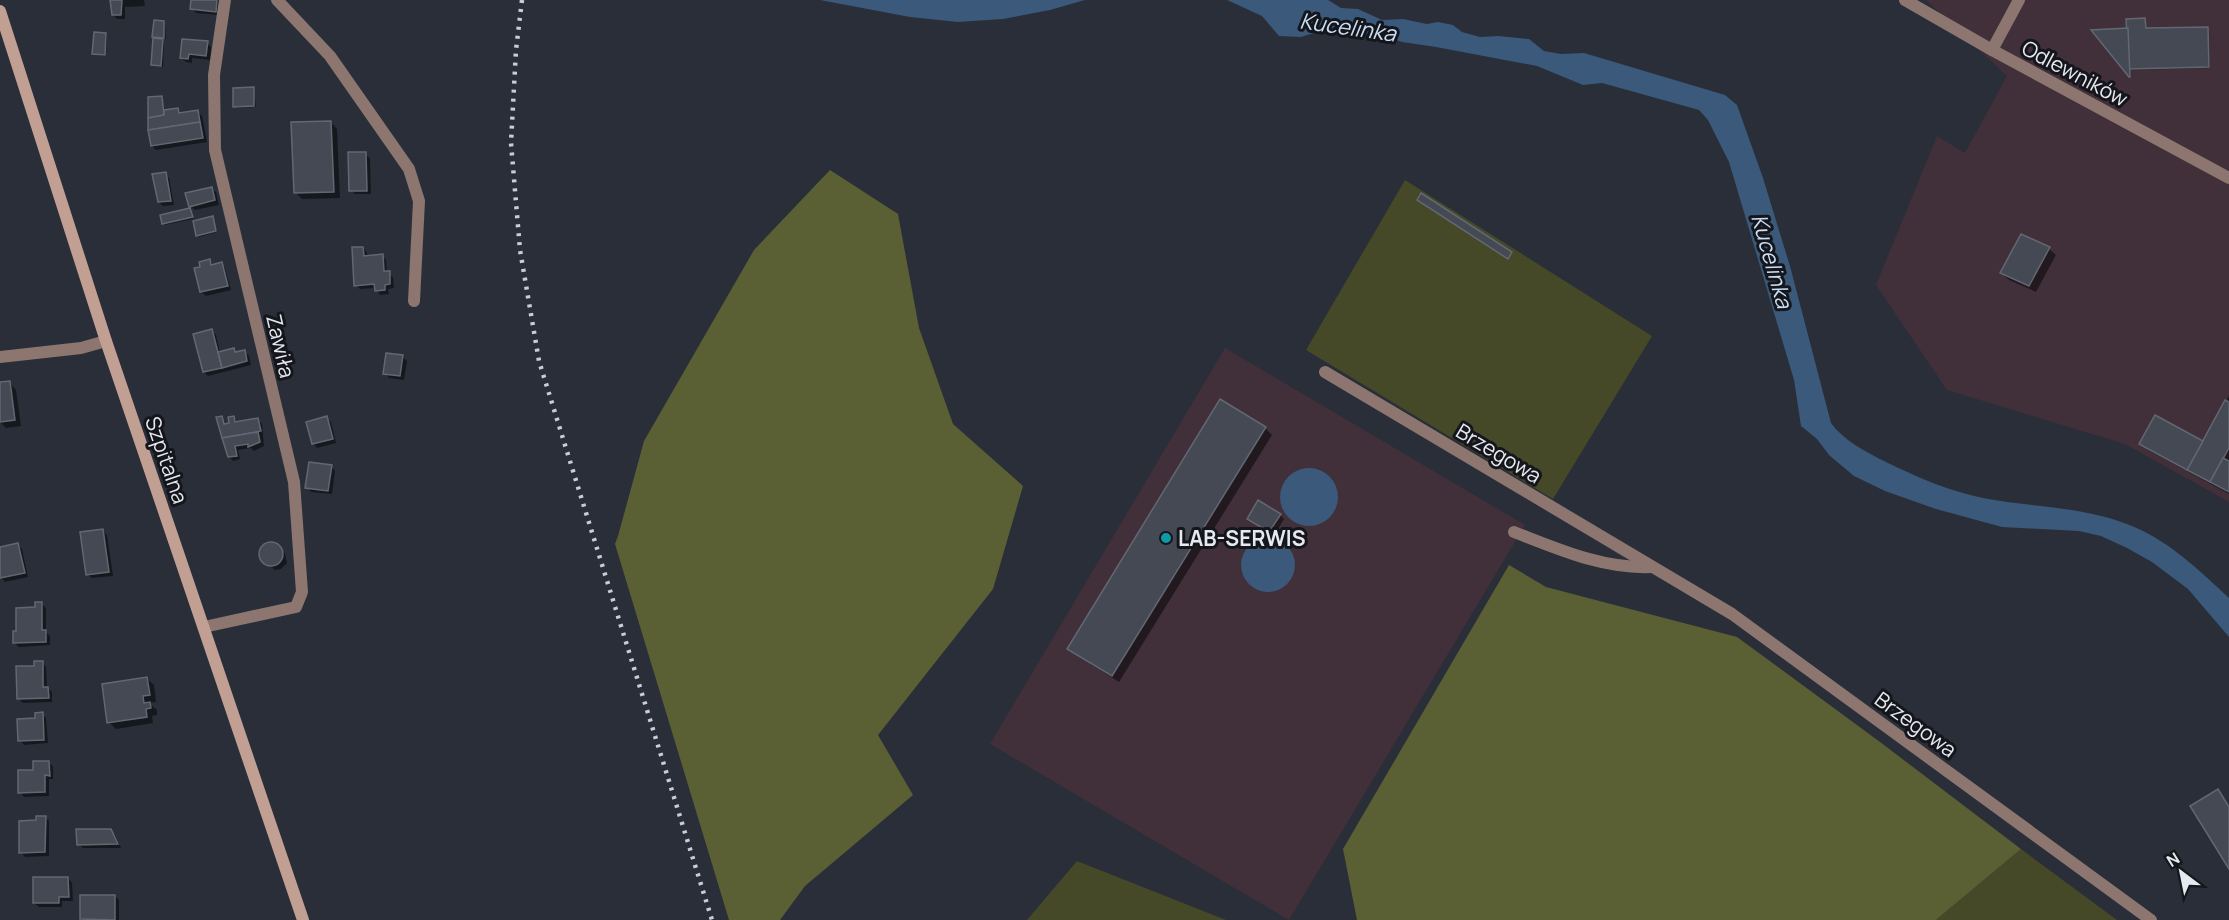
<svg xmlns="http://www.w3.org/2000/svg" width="2229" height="920" font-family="Manrope,sans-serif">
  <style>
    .industrial { fill: #41303a }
    .green { fill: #454928 }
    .forest { fill: #5b6034 }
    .water { fill: #3b597a }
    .shadow { fill: #0007 }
    .building { fill: #444953; stroke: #626873; stroke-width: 1.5 }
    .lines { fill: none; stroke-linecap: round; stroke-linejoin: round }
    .street { stroke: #8c766f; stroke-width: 12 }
    .secondary { stroke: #c19f93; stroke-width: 12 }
    .rail { stroke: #cacdd5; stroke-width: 4.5; stroke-dasharray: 3 6; stroke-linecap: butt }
    .culture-dot { fill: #0f9aa8; stroke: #14161b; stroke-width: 2 }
    .labels { text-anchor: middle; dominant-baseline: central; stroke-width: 6; stroke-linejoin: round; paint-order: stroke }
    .street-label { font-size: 21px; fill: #e6e9f0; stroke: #14161b }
    .poi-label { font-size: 21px; font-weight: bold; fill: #e6e9f0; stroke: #14161b; text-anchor: start }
    .water-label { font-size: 22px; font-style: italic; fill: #cadef4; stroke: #14161b }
  </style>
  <rect width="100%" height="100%" fill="#292e38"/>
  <!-- industrial -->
  <g class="industrial">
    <path d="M1926,0h303v502l-104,-58 -178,-54 -71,-105 61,-149 28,17 42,-77z"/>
    <path d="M1225,348l300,177 -236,395 -299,-176z"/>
  </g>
  <!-- green -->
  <g class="green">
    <path d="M1405,180l247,156 -99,163 -247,-149z"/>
    <path d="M2021,849l96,71h-181z"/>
    <path d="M1077,861l149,59h-199z"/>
  </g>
  <!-- forest -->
  <g class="forest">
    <path d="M830,170l68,44 21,114 34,96 70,62 -30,103 -115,146 35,60 -108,91 -25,34h-51l-114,-376 3,-8 26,-95 110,-191z"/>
    <path d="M1509,565l37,22 191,50 143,105 141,107 -85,71h-579l-14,-71z"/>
  </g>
  <!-- water -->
  <g class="water">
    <path d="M820,0h265l-35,10 -47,9 -45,3 -48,-5z"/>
    <path d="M1227,0h101l13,8 17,1 24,11 21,-1 24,5 11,-2 15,3 9,7 18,5 18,-1 31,3 15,12 17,3 23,-1 141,42 12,10 26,73 27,88 41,157c12,17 35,29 55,39 33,16 65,30 102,37 45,8 95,8 139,25 40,15 71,45 102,74v39l-41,-48 -36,-27 -25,-14 -26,-12 -22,-5 -77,-4 -66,-18 -51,-18 -31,-15 -25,-21 -12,-16 -16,-13 -7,-46 -65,-218 -21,-42 -9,-10 -97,-27 -19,2 -46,-19 -101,-19 -34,-5 -20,-7 -59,-5 -22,7 -22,-1 -17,-20z"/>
    <circle cx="1309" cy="497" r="29"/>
    <circle cx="1268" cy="565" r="27"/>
  </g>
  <!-- shadow -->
  <g class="shadow">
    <path d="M112,0h32l1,6 -20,1v12h-8l-4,-4z"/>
    <path d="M193,0h29l-2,15 -24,-2 -4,-5z"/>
    <path d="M2145,19l2,11 60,-2 2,2 1,38 -80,2 1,7 -37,-46 34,-1z"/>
    <path d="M164,23l1,2 1,14 -5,-1 3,4 -1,25 -9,-1 -1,-2 4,-24 -3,-4z"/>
    <path d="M106,35l1,1 -1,20 -11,-1 -1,-2z"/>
    <path d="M207,43l4,4 -1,13 -18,-2v5l-6,-1 -5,-4z"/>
    <path d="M254,89l2,18 -19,1 -2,-2z"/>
    <path d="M161,97l4,14 12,-2 5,5 15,-3 5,5 5,26 -51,8 -4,-4z"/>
    <path d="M331,122l6,7 3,69 -38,1 -7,-7z"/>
    <path d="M365,154l5,4 1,36h-16l-4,-4z"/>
    <path d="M165,174l4,4 5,27 -11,1 -4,-4z"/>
    <path d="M211,188l5,4 3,13 -24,5 -5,-4z"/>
    <path d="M191,209l2,10 -28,6 -1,-1 -2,-8z"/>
    <path d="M212,218l5,14 -18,5 -1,-2z"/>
    <path d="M363,248l4,5v4l15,-1 4,4 1,13 6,4 1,11 -6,1 1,5 -9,1 -4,-7 -16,1 -4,-4z"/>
    <path d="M2049,249l7,6 -20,37 -27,-12 -7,-7z"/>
    <path d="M209,261l5,4 7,-1 4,4 6,22 -25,6 -5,-4 1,-24z"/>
    <path d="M212,331l4,4 4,18 13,-3 4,3 7,-2 5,5 2,9 -43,11 -4,-4z"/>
    <path d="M402,357l5,4 -3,19 -15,-2 -4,-5z"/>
    <path d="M10,383l6,7 5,36 -15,2 -6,-6v-38z"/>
    <path d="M2229,396v98l-81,-44 -7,-7h62z"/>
    <path d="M218,418h3l5,7 5,-1 2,-6 5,4 20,-2 4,4 2,22 -10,5 -3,-3 -13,2 2,9 -7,2 -4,-5z"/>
    <path d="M327,418l4,4 5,21 -19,5 -4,-5z"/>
    <path d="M1265,428l7,7 -153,247 -43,-27 -7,-6z"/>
    <path d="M331,466l4,5 -3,23 -21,-2 -4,-5z"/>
    <path d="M1280,515l4,4 -10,17 -25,-17z"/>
    <path d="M103,531l4,4 6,41 -21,2 -5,-4z"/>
    <path d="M273,544l12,9 2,10 -6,6 -6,1 -12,-9 -2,-10 6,-6z"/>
    <path d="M18,545l4,4 6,28 -23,5 -5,-6v-27z"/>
    <path d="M42,604l4,4v24l4,4v9l-31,2 -4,-4 3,-11z"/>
    <path d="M42,662l4,5 1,21 5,4v10l-29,1 -5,-5 18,-31z"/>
    <path d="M147,679l7,6 2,17 -7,1 8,7v5l-5,1 1,7 -37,6 -7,-7z"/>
    <path d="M42,714l4,4 2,25 -24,2 -4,-5z"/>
    <path d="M49,762l4,5v12h-4v17l-25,1 -4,-5 14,-20z"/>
    <path d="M45,817l4,4v35l-24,1 -4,-5 17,-30z"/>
    <path d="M111,830l4,5 6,13h-38l-5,-4z"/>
    <path d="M68,878l4,5 1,18h-11v6h-23l-5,-4z"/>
    <path d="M115,896l4,4v20l-38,-1z"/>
  </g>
  <!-- building -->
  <g class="building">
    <path d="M110,0h12l-1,15h-9z"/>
    <path d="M191,0h26l-1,12 -26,-3z"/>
    <path d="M2145,18l1,10 62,-1 1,40 -80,2 -3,-50z"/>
    <path d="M154,20l10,1v17l-12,-1z"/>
    <path d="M2128,28l2,49h-1l-38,-47z"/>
    <path d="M94,32l12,1 -1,22 -13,-1z"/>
    <path d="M153,38l10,1 -2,27 -10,-1z"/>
    <path d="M182,39l26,2 -2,15 -17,-2 -1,5 -8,-1z"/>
    <path d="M254,87v19l-21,1v-19z"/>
    <path d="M162,96l2,19 -16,3v-21z"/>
    <path d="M178,108l1,5 19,-3 2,12 -52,8v-12l16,-3v-5z"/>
    <path d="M331,121l3,71 -40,1 -3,-71z"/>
    <path d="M200,122l3,16 -52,8 -3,-16z"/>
    <path d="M348,152h18l1,39h-18z"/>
    <path d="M166,172l5,29 -13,1 -6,-28z"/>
    <path d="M212,187l3,13 -26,7 -4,-14z"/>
    <path d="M1421,193l91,59 -4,7 -91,-59z"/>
    <path d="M190,208l3,9 -31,7 -2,-9z"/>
    <path d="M213,216l3,15 -20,5 -3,-15z"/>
    <path d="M2021,234l29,13 -21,39 -29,-13z"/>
    <path d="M352,247h11l1,9 19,-2 1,17h6v13l-5,1v5l-10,1 -1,-7 -20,2z"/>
    <path d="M210,259l1,6 11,-3 6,24 -28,6 -6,-24 6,-1 -1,-5z"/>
    <path d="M212,329l10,39 -19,4 -10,-38z"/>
    <path d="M234,348l1,4 10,-2 2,11 -25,7 -4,-16z"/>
    <path d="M386,353l17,2 -3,21 -17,-2z"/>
    <path d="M10,381l5,39 -15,2v-40z"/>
    <path d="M1220,399l46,28 -154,249 -45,-27z"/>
    <path d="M2225,400l4,2v46l-19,34 -23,-12z"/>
    <path d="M2155,415l48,26 -16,29 -48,-26z"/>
    <path d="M222,416l2,8 5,-1 -1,-6 6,-1 1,6 23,-4 3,13 -39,7 -6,-21z"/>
    <path d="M327,416l6,23 -21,5 -6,-22z"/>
    <path d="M258,432l2,10 -12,5v-3l-13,2 2,10 -9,1 -6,-19z"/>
    <path d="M2223,458l6,3v31l-19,-10z"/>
    <path d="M309,462l23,3 -4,26 -23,-3z"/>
    <path d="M1258,500l23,14 -12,18 -22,-13z"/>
    <path d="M103,529l6,43 -23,3 -6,-43z"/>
    <circle cx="271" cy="554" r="12"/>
    <path d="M18,543l7,30 -25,5v-31z"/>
    <path d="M35,602h7v28h4v12l-33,1v-12h3v-23l19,-1z"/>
    <path d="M34,661h9v26h5l1,11 -32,1 -1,-33h18z"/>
    <path d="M147,677l3,18 -7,1 1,7 6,-1 1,6 -5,1 1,8 -40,6 -5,-39z"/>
    <path d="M43,712l1,28 -26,1 -1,-22 18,-1v-5z"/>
    <path d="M33,761h16l1,15 -5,-1v17l-27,1v-23h15z"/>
    <path d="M2218,789l11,18v62l-39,-63z"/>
    <path d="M36,816h10l-1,36 -26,1v-32l17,-1z"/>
    <path d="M76,829h35l7,15 -41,1z"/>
    <path d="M33,877h35l1,20h-10v6h-26z"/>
    <path d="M80,895h35v25l-35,-1z"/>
  </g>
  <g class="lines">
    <!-- street -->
    <g class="street">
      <path d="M277,0l53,56 79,113 10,32 -5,100"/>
      <path d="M1905,0l87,50 237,128"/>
      <path d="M1992,50l27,-50"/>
      <path d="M0,357l81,-9 25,-7"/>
      <path d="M1325,372l407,242 419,306"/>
      <path d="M1514,532c44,17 88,37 137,35"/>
      <path d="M204,627l92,-20 6,-15 -8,-110 -79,-332 -1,-75 11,-75"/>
    </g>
    <!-- secondary -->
    <path class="secondary" d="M0,11l106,330 197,579"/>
    <!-- rail -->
    <path class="rail" d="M522,0l-6,50 -5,93 9,107 19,111 173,559"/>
  </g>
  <!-- markers -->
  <circle class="culture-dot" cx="1166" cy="538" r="6"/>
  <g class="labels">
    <!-- street labels -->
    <g class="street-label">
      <text transform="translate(2075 73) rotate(28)">Odlewników</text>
      <text transform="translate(281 346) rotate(77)">Zawiła</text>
      <text transform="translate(1499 453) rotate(31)">Brzegowa</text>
      <text transform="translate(167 460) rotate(71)">Szpitalna</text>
      <text transform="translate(1916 724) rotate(36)">Brzegowa</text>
    </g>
    <!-- poi labels -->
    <g class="poi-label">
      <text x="1178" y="538">LAB-SERWIS</text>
    </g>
    <!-- water labels -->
    <g class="water-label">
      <text transform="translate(1348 27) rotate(8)">Kucelinka</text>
      <text transform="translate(1772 261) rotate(74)">Kucelinka</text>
    </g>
  </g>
  <!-- north arrow -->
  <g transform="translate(2181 872) rotate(328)" stroke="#14161b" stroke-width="4.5" paint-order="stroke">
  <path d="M0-4.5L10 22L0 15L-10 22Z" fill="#e6e9f0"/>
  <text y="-9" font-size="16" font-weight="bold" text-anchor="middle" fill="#e6e9f0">N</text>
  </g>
</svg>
